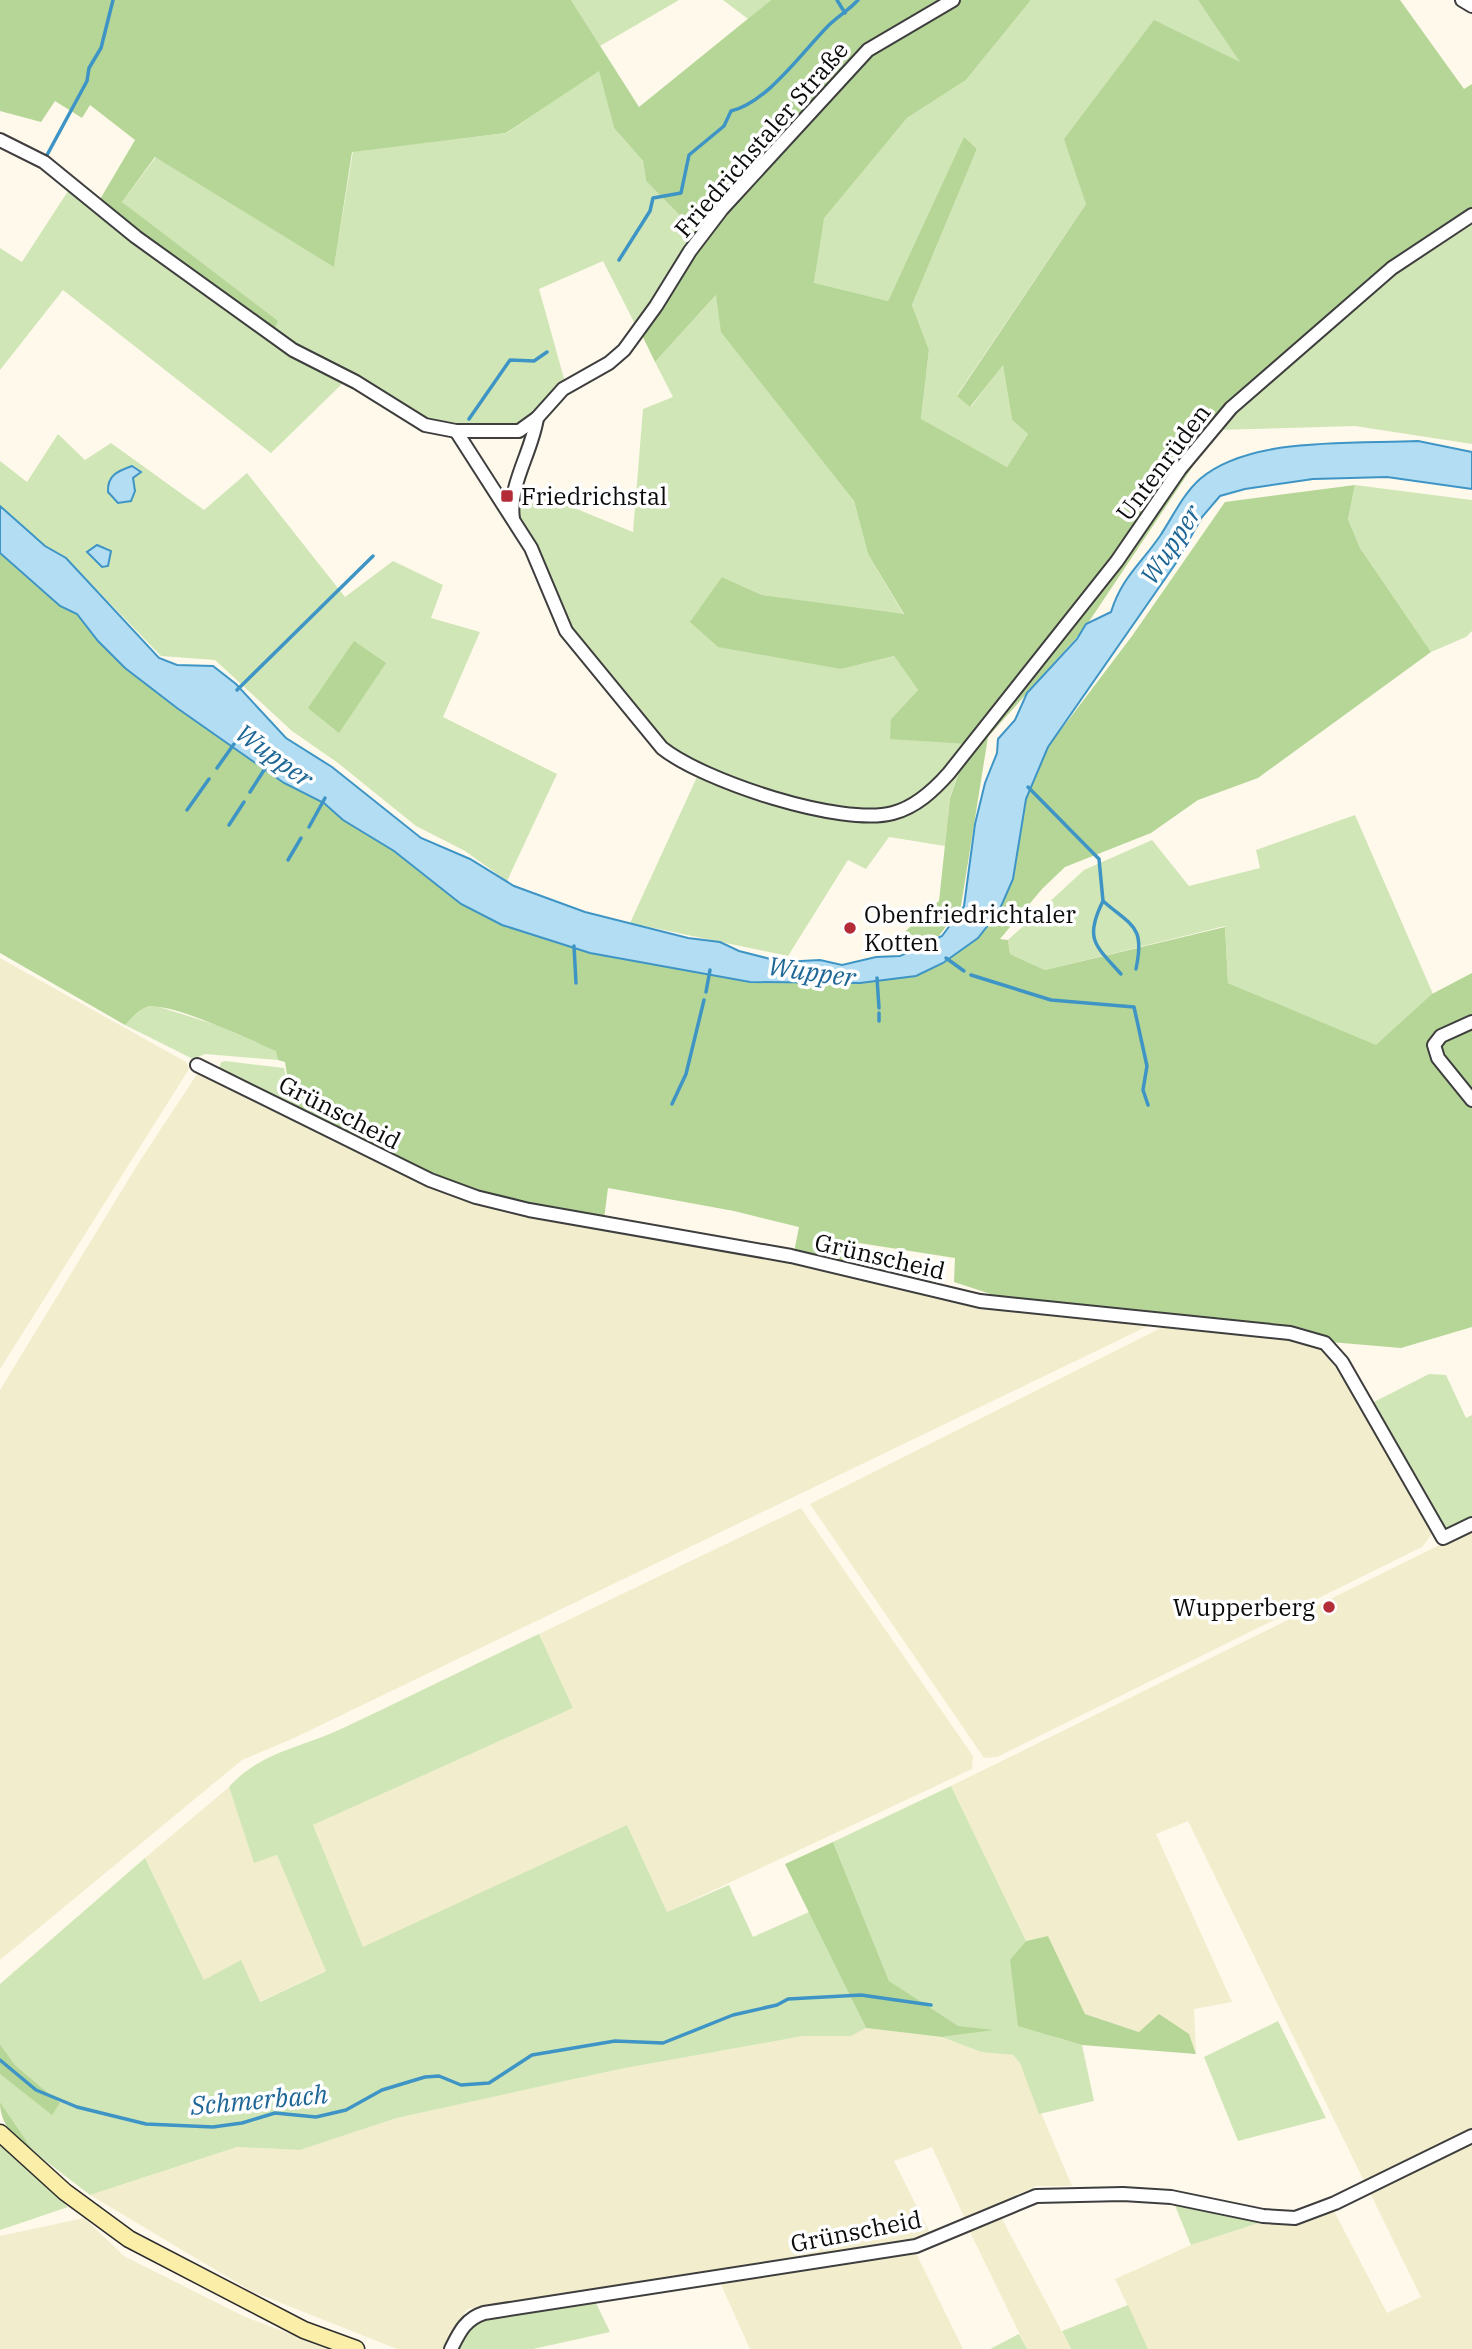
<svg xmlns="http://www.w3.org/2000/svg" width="1472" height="2349" font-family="'IBM Plex Serif',serif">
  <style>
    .farmland { fill: #f2edcd }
    .green { fill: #d1e6b7 }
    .forest { fill: #b6d697 }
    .water { fill: #b3ddf2; stroke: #3e95c5; stroke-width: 2 }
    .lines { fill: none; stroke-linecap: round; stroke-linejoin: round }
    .stream { stroke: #3e95c5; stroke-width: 3.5 }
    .street-casing { stroke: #3e3e3e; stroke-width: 16 }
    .secondary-casing { stroke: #2d2d2d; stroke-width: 19 }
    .street { stroke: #fff; stroke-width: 12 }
    .secondary { stroke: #faeea9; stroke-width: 16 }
    .poi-dot { fill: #b32c38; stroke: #fff; stroke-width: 2.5 }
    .labels { text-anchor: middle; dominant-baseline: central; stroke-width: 7; stroke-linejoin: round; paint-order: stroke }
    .street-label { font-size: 24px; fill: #0b0b0b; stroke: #fff }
    .poi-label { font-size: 24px; fill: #0b0b0b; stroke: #fff; text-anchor: start }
    .water-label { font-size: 26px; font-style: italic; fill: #1d6695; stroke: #fff }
  </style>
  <rect width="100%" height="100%" fill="#fef9eb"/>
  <!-- farmland -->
  <g class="farmland">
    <path d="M0,958l186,104 3,7 -189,300z"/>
    <path d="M199,1071l232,111 333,71 219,52 166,17 1,3 -856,413 -52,22 -242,200v-570l136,-223z"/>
    <path d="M1169,1324l123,15 32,9 108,180v6l-10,13 -425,210 -13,1 -174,-254z"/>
    <path d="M801,1508l172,248 -1,13 -305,143 -40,-87 -264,123 -50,-123 260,-117 -34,-74z"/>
    <path d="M1472,1529v599l-108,53 -176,-360 -32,13 76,168 -38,7 2,45 -7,-20 -49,-2 -55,-18 -37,-78 -22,5 -75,-155z"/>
    <path d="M229,1787l25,75 23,-7 50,115 -68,32 -55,-22 -59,-122z"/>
    <path d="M866,2028l76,9 39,15 32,3 7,8 52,123h-35l-72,33 -33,-72 -38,14 37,74 -20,7 -444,67 -24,40h-46l-146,-58 -161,-96 147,-48 63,3 97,-32 223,-49 183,-33h48z"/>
    <path d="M1472,2145v204h-324l-33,-70 76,-34 71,-23 28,2 44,-13 53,102 34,-16 -51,-104z"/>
    <path d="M1001,2217l70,132h-44l-57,-117z"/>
    <path d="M84,2218l40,38 119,60 87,33h-330v-113z"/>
    <path d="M915,2251l48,98h-213l-31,-69z"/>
  </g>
  <!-- green -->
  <g class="green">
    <path d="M571,0h108l-79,46z"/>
    <path d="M723,0h48l-23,19z"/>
    <path d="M1031,0h167l44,62 -156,142 -129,191 14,12 32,-43 9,56 16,14 -21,33 -86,-47 8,-70 -17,-45 65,-156 -13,-11 -76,163 -74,-17 9,-66 84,-100 59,-38z"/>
    <path d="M599,70l15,58 29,33 3,20 48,49 -56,100 -35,-69 -64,28 26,93 -46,41 -47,2 -48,-7 -98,-53 -52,-35 -152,-128 34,-45 178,109 19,-115 154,-18z"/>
    <path d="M68,191c87,71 178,135 275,192l-72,70 -208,-163 -63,80v-122l22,14z"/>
    <path d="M1472,221v223l-117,-18 -138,4 17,-20 161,-140z"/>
    <path d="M717,294l77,129 60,78 14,53 36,61 -142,-20 -40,-18 118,92 54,-13 24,34 -27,29 78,24 -19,54 -5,49 -56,-9 -23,32 -18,-9 -60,96 -158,-33 73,-159 -31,-14 -50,-56 -59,-79 -30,-77 -16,-27 6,-24 110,45 10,-123 30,-12 -18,-35z"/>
    <path d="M58,434l27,26 26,-17 93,67 43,-37 98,124 48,-36 50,24 -12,33 49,14 -37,85 114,57 -50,107 -42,-30 -49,-25 -78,-63 -46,-32 -77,-71 -54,-4 -95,-98 -21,-12 -45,-40v-45l27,21z"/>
    <path d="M1355,485l117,15v131l-6,6 -35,15 -71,-104 -12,-29z"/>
    <path d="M1355,815l78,179 -57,52 -148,-63 -3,-57 -180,44 -35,-16 -2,-14 76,-70 68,-30 37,46 71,-18 -4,-18z"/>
    <path d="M156,1006l61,19 60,26 1,9 -73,-6 -12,5 -68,-34 19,-18z"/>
    <path d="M225,1061l59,7 7,35 -2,3 -70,-36 2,-8z"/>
    <path d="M1429,1374l17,1 20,43 6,-3v108l-19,8 -10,-1 -71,-127z"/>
    <path d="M539,1634l34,74 -260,117 50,122 264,-122 40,87 62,-27 24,52 56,-25 57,116 -15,8h-48l-183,33 -223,49 -97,32 -63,-3 -147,48 -56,-43 -34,-50v-28l52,40 8,-11 -45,-38 -15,-21v-60l145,-126 59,122 37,-20 19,42 66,-31 -49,-116 -23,8 -25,-76c31,-35 71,-39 112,-58 66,-31 132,-64 198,-95z"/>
    <path d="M951,1786l75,155 -16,20 42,75 30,9 12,56 -55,13 -19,-51 -7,-8 -32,-3 -39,-15 29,-4 -26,-4 -23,-25 -33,-23 -56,-139z"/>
    <path d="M1278,2021l48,97 -88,23 -34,-84z"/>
    <path d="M0,2144l68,63 -68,23z"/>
    <path d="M1174,2203l88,19 -71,23z"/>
    <path d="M595,2301l15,31 -77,17h-75l9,-21 16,-9z"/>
    <path d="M1128,2305l20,44h-77l-9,-18z"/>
    <path d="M1019,2334l8,15h-37z"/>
  </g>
  <!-- forest -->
  <g class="forest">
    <path d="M0,0h571l68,107 132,-107h260l-65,80 -59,38 -83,100 -10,65 74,18 76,-164 13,12 -65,156 17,45 -8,69 86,48 21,-33 -16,-14 -9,-55 -33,42 -13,-11 129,-192 -22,-65 90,-119 86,42 -42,-62h202l64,89 8,-5v129l-82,53 -173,164 -133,199 -96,108 -27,169 -22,30 -40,15 -10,-5 50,-45 11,-103 19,-54 -79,-5 1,-20 27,-29 -24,-34 -53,13 -123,-22 -28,-25 32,-45 40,18 142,19 -36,-60 -14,-53 -133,-169 -5,-37 -61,67 -16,-33 55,-99 -48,-49 -3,-20 -29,-33 -15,-57 -93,62 -154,19 -18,115 -179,-110 -33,45 156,119 -4,9 -136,-96 -39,-33 36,-61 -45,-35 -8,13 -27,-17 -14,21 -41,-11z"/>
    <path d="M1355,485l-7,34 12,29 71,104 -173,126 -60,22 -47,33 -86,34 -23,22 -42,50 8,1 2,14 35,16 180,-43 3,56 148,62 56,-51 40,-21v354l-71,21 -71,-6 -24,-13 -294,-28 -58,-19 1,-24 -96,-15 -20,22 -45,-13 5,-25 -65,-16 -126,-23 -4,31 -128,-24 -187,-89 2,-4 -6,-40 -7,-2 -2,-9c-23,-10 -109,-51 -130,-44 -8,3 -15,13 -21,18l-125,-72v-400l60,53 17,8 21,27 27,27 69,52 65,45 65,38 19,17 51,31 67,53 41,21 88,28 160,29 110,1 56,-7 27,-13 35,-25 35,-59 13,-80 22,-52 84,-111 93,-134z"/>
    <path d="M354,641l32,22 -47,70 -31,-25z"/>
    <path d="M833,1842l56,139 69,45 36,4 -52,7 -76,-9 -81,-164z"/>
    <path d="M1048,1936l37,78 54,18 20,-18 30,20 7,20 -114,-9 -64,-19 -8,-66 16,-19z"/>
    <path d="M0,2044l15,21 45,38 -8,12 -52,-41z"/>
    <path d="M0,2102l34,50c-18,-14 -34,-26 -34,-50z"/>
  </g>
  <!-- water -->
  <g class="water">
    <path d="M1418,441l54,11v37l-85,-12 -74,2 -68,10 -25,7 -18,21 -26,46 -128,184 -22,52 -13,80 -14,32 -21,27 -35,25 -27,13 -56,7 -110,-1 -160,-29 -88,-28 -41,-21 -67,-53 -51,-31 -19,-17 -40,-20 -107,-75 -52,-40 -27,-27 -21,-27 -17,-8 -60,-53v-47l45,40 21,12 93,100 18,7 36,1 23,18 50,54 46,29 89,71 49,21 44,27 71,26 103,26 32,4 19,9 43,11 38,-2 22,5 34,-8 24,-1 42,-20 22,-30 11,-82 10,-41 12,-30 1,-14 17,-19 12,-27 50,-54 9,-15 25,-12c11,-35 29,-47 49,-76 12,-18 23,-42 40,-57 50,-43 154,-35 218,-38z"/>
    <path d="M132,466l9,6 -8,6 2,13 -4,10 -13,2 -10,-11c-1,-17 10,-21 24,-26z"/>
    <path d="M97,545l14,6 -3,15 -6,1 -15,-15z"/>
  </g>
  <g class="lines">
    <!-- stream -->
    <g class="stream">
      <path d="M837,0l8,13"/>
      <path d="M47,155l40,-74 2,-13 12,-20 12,-48"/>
      <path d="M619,260l31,-49 3,-13 28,-5 8,-38 35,-29 7,-15c36,-8 72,-60 98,-86 9,-9 20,-15 29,-25"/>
      <path d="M469,419l41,-59 24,1 13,-9"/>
      <path d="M237,690l136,-134"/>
      <path d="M217,768l17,-24"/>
      <path d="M1028,787l71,72 4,42c30,26 42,25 33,68"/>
      <path d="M250,792l16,-25"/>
      <path d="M187,810l22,-31"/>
      <path d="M229,825l15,-23"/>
      <path d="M309,827l16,-29"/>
      <path d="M288,860l13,-22"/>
      <path d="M1103,901c-19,38 -8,44 18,73"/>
      <path d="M574,946l2,37"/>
      <path d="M946,958l18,13"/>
      <path d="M971,975l80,25 83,7 13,59 -4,24 5,15"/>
      <path d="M877,978l2,30"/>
      <path d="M706,992l4,-22"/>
      <path d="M879,1013v8"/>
      <path d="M672,1104l14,-30 18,-74"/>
      <path d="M0,2060l36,30 41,17 69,17 67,3 29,-4 33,-10 41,4 30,-7 36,-20 43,-13 14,-1 22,9 28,-2 43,-28 83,-14 48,2 70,-28 44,-10 11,-6 73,-4 70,10"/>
    </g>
    <defs>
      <g id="street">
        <path d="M1462,0l10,6"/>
        <path d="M0,140l44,22 92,75 157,113 63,32 69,43 31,6h63l18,-13 26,-29 46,-26 15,-13 32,-44 34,-55 32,-42 146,-159 85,-50"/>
        <path d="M456,431l75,117 35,83 96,117c41,33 180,79 231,65 23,-6 41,-23 56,-40l168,-212 63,-92 51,-61 161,-140 80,-53"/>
        <path d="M513,519c-5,-34 19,-67 24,-101"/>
        <path d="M1472,1022l-31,14 -7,9 4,13 34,42"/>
        <path d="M197,1065l233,115 46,17 53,13 262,46 189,45 310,32 35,10 17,19 101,176 29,-14"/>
        <path d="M451,2349c8,-16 14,-30 33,-36l432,-67 120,-50 87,-2 48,3 92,19 32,2 40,-15 137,-67"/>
      </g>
      <path id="secondary" d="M0,2133l65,59 64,47 175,91 52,19"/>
    </defs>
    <!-- street casing -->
    <use href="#street" class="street-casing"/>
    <!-- secondary casing -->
    <use href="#secondary" class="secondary-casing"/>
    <!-- street -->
    <use href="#street" class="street"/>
    <!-- secondary -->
    <use href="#secondary" class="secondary"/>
  </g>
  <!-- markers -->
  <g class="poi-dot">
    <rect x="500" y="489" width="14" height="14" rx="3.5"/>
    <circle cx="850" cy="928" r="7"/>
    <circle cx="1329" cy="1607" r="7"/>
  </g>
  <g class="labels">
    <!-- street labels -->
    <g class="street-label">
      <text transform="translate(761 139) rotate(-49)">Friedrichstaler Straße</text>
      <text transform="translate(1163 462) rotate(-53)">Untenrüden</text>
      <text transform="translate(340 1112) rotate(27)">Grünscheid</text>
      <text transform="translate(880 1256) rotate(13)">Grünscheid</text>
      <text transform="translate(856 2231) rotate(-11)">Grünscheid</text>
    </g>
    <!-- poi labels -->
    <g class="poi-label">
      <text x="521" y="496">Friedrichstal</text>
      <text x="864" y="914">Obenfriedrichtaler<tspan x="864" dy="28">Kotten</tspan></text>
      <text x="1315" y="1607" text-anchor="end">Wupperberg</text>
    </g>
    <!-- water labels -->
    <g class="water-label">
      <text transform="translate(1170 544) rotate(-57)">Wupper</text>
      <text transform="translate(275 755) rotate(36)">Wupper</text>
      <text transform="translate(812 971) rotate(8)">Wupper</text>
      <text transform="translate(259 2099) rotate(-5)">Schmerbach</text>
    </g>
  </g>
</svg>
